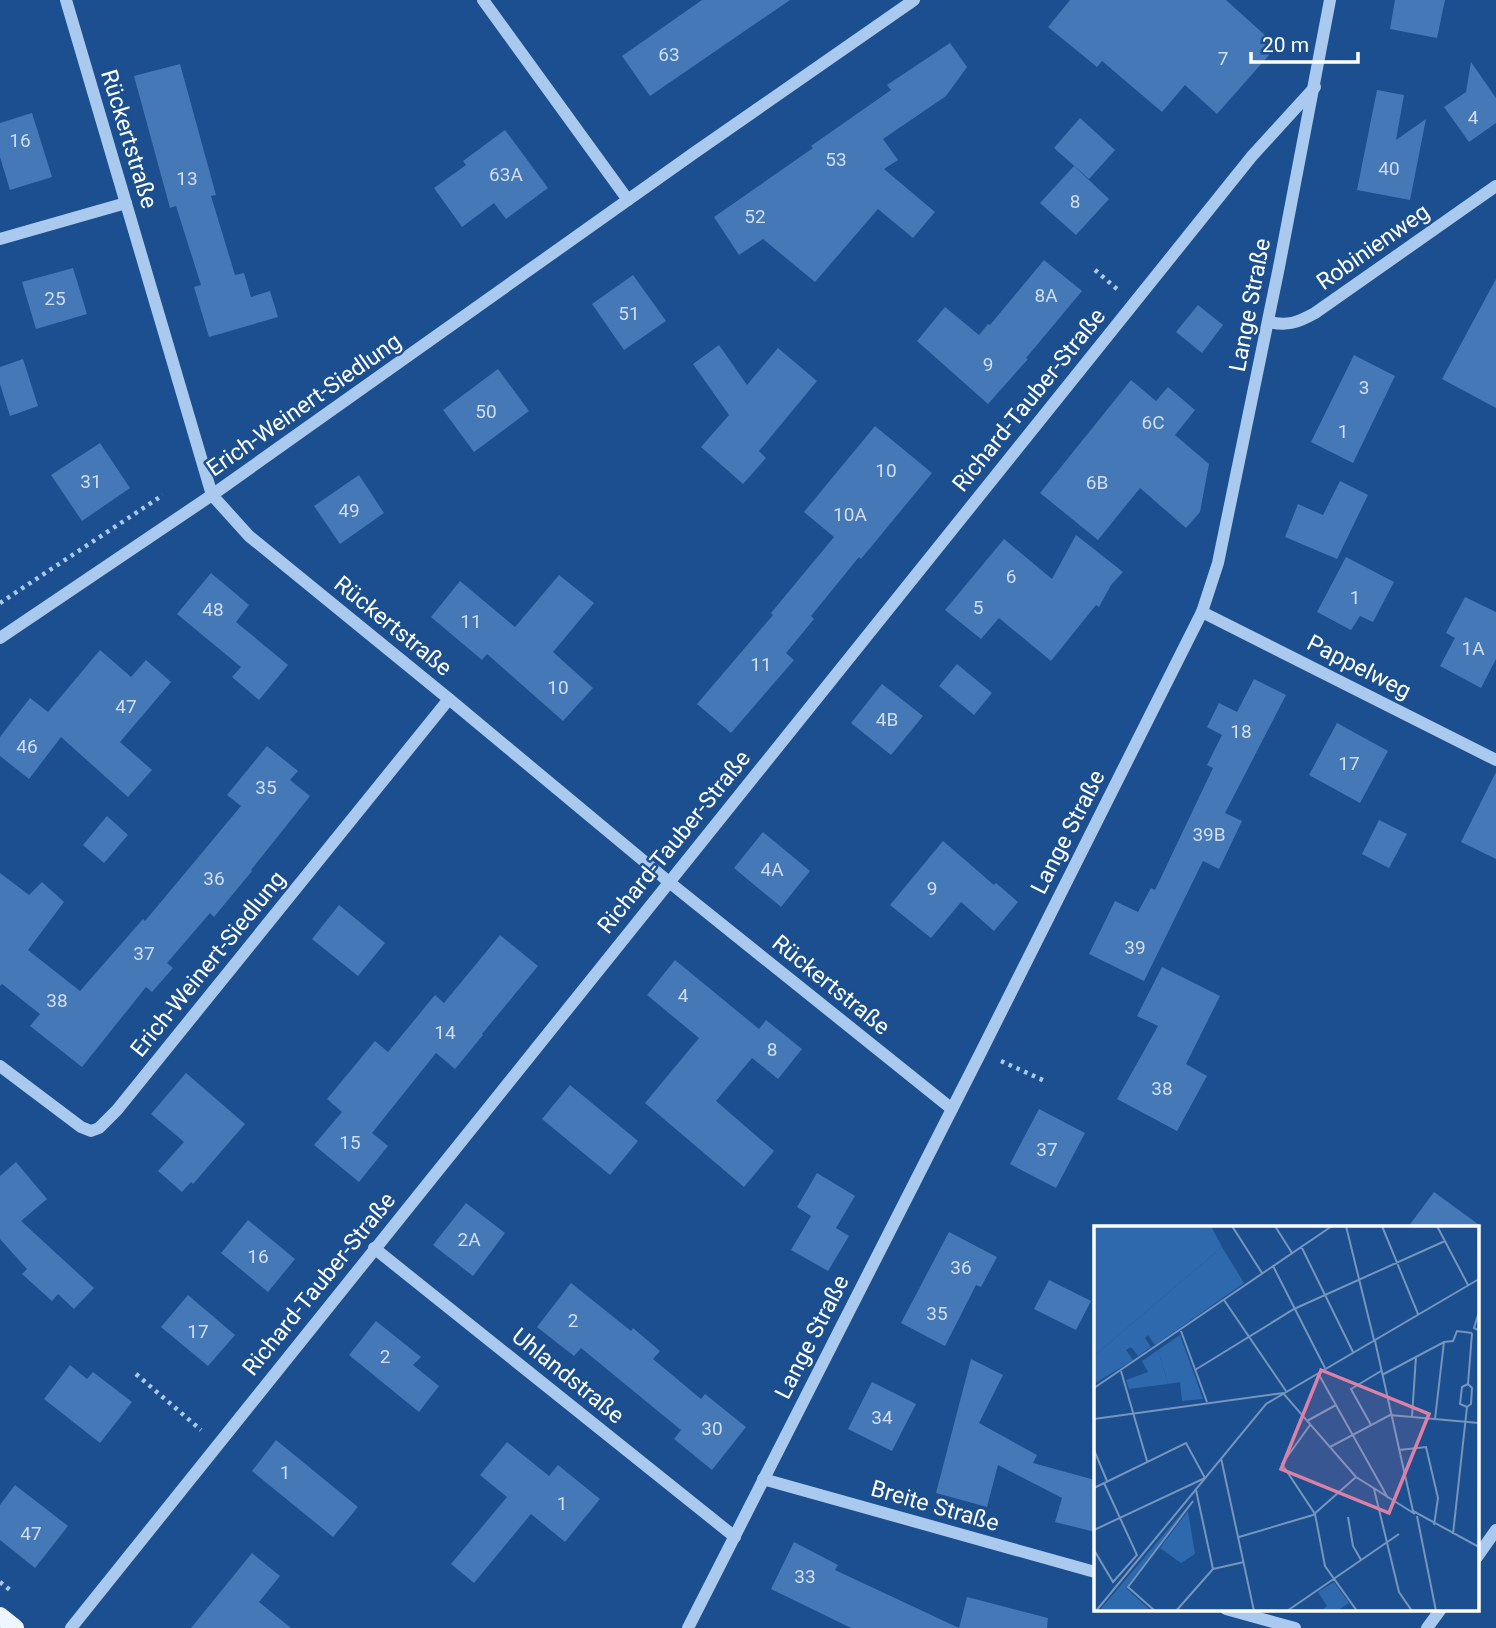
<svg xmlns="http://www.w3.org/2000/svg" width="1496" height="1628" font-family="Roboto,sans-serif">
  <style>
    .building { fill: #4478b7 }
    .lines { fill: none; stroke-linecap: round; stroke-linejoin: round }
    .path { stroke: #a9c9ee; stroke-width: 4.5; stroke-dasharray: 3.5 5; stroke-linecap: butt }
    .minor { stroke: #a9c9ee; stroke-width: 12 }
    .major { stroke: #f0f6ff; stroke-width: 18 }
    .labels { text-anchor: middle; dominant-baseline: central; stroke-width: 5; stroke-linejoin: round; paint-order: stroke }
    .number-label { font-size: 19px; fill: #d0dded }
    .street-label { font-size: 23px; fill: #fff; stroke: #1b4f8f }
    .inset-road { fill: none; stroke: #7695bc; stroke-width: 2 }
    .view { fill: #dd80a5; fill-opacity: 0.15; stroke: #dd80a5; stroke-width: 3.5 }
    .inset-edge { fill: none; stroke: #fff; stroke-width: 3.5 }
  </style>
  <rect width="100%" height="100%" fill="#1b4f8f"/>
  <!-- building -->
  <g class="building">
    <path d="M702,0h88l-140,96 -28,-40z"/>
    <path d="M1070,0h156l51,46 -60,68 -32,-29 -23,27 -60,-51 -5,6 -49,-40z"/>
    <path d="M1395,0h50l-8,38 -47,-9z"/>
    <path d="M950,43l17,24 -21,29 -63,43 15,21 -14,9 51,43 -22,26 -35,-29 -63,73 -52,-43 -24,16 -25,-38 99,-69 -2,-2 80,-56 -4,-5z"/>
    <path d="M1471,62l25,36v25l-27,19 -25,-35 22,-15z"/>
    <path d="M180,64l36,131 -5,1 24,79 9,-2 7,24 19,-6 8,26 -69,20 -15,-50 7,-2 -25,-79 -6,2 -36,-132z"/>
    <path d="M1377,90l27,5 -8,45 30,-21 -16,81 -53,-10z"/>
    <path d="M32,113l20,64 -42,13 -10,-33v-34z"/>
    <path d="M1080,118l35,32 -26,29 -35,-31z"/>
    <path d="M505,130l43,58 -42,31 -12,-16 -32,24 -28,-39 32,-23 -3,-4z"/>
    <path d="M1074,166l35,33 -33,36 -36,-32z"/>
    <path d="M1044,260l38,31 -56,67 2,1 -40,45 -71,-63 28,-34 34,28 9,-11 2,1z"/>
    <path d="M73,268l14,46 -51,15 -14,-47z"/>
    <path d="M633,275l33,46 -42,29 -32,-46z"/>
    <path d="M1496,279v129l-54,-29z"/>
    <path d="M1198,305l25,20 -21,28 -26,-21z"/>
    <path d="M719,345l28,40 31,-37 39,33 -58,70 7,7 -23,26 -42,-37 28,-32 -36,-51z"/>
    <path d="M1354,355l41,21 -42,87 -42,-21z"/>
    <path d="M23,359l15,47 -28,10 -10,-32v-17z"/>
    <path d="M498,369l31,42 -55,41 -31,-42z"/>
    <path d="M1131,380l25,21 12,-14 27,23 -20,25 34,29 -9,48 -14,16 -46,-40 -42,52 -58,-47z"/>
    <path d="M875,426l57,47 -71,86 -2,-2 -48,59 3,3 -28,34 8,7 -63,73 -34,-29 76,-89 -2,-2 63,-76 -30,-25z"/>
    <path d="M100,443l30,45 -48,33 -31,-46z"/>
    <path d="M359,475l25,38 -44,31 -26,-38z"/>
    <path d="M1340,481l28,14 -31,64 -52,-22 13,-33 25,11z"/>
    <path d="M1076,535l47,37 -12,13 -12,22 -3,-2 -45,56 -52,-43 -18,21 -36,-29 59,-71 48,40z"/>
    <path d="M1346,557l48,25 -21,40 -13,-6 -9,14 -34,-18z"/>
    <path d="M211,573l38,32 -13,17 52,43 -29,35 -27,-23 9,-10 -64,-53z"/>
    <path d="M559,575l35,28 -41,49 40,36 -30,33 -76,-67 -5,6 -51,-43 29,-36 55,46z"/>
    <path d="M1465,597l31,15v47l-15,29 -41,-22 15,-28 -9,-5z"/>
    <path d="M100,650l31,27 15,-17 25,22 -51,60 32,28 -24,27 -67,-60 -32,42 -29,-23v-19l30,-39 18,14z"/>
    <path d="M957,664l35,29 -18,22 -35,-29z"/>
    <path d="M1254,679l32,16 -61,118 17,8 -23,48 -16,-8 -59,120 -55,-27 26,-53 23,11 13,-24 4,2 58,-122 -6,-3 15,-30 -15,-8 12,-24 18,9z"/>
    <path d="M882,684l41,32 -32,39 -40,-32z"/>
    <path d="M1337,723l51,28 -28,52 -51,-28z"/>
    <path d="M267,746l31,25 -8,9 20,16 -59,74 1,1 -38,46 -4,-4 -43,50 6,5 -21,24 -6,-5 -64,80 -52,-41 10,-12 -38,-30 -2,2v-113l29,22 13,-13 22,20 -36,48 52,41 63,-72 2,2 96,-115 -14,-11z"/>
    <path d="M1496,772v87l-35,-17z"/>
    <path d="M107,816l21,19 -24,28 -21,-18z"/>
    <path d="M1379,820l28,14 -18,34 -27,-14z"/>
    <path d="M763,832l47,39 -29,36 -47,-39z"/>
    <path d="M943,841l51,44 2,-2 22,19 -24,29 -33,-29 -30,36 -41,-33z"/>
    <path d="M339,905l46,38 -27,33 -46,-37z"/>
    <path d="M500,935l38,31 -56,68 1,1 -28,34 -19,-16 -64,80 16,13 -29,36 -45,-37 28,-33 -15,-13 48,-58 13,11 47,-57 9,8z"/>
    <path d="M675,960l84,69 7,-9 36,29 -24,30 -26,-21 -36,43 58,50 -30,36 -99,-84 54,-65 -52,-43z"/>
    <path d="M1162,967l58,29 -34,68 21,12 -30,55 -60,-32 41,-73 -21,-10z"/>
    <path d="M186,1073l59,51 -52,60 -2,-2 -9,10 -24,-21 26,-29 -33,-28z"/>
    <path d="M570,1085l68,56 -28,34 -68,-56z"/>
    <path d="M1039,1109l46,24 -29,55 -46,-24z"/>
    <path d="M16,1162l31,37 -26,22 73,67 -20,21 -16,-15 -6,7 -30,-27 5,-5 -27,-30v-63z"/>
    <path d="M817,1173l38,23 -19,32 13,8 -21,35 -37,-21 20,-34 -14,-9z"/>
    <path d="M1434,1192l48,35h-74z"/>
    <path d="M466,1203l39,30 -32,43 -40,-31z"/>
    <path d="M248,1220l47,39 -27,33 -47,-39z"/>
    <path d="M949,1232l48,25 -16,30 -5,-2 -31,61 -44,-23z"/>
    <path d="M1049,1280l42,21 -15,29 -42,-21z"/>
    <path d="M571,1283l60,48 2,-3 27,23 -7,8 48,40 4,-5 41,33 -34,43 -38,-31 7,-9 -100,-82 -7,8 -37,-29z"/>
    <path d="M188,1295l47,40 -27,31 -47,-39z"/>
    <path d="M376,1321l45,36 -8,8 26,21 -20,26 -70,-57z"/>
    <path d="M971,1359l32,16 -24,48 58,32 -4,8 62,17v52l-40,-10 7,-24 -64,-33 -11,42 -51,-14z"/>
    <path d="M70,1365l17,14 6,-7 39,30 -32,41 -56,-44z"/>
    <path d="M872,1382l44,22 -24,47 -44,-22z"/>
    <path d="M276,1440l82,67 -25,30 -81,-66z"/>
    <path d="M507,1442l42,34 9,-11 42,34 -35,43 -34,-28 -57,69 -23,-19 56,-67 -27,-22z"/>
    <path d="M15,1485l53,41 -33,42 -35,-28v-35z"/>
    <path d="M794,1542l44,23 -3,5 124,58h-108l-80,-39z"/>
    <path d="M252,1553l28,23 -21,26 32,26h-100z"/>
    <path d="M967,1597l81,21 -1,10h-88z"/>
  </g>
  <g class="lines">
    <!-- path -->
    <g class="path">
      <path d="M1095,270l22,19"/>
      <path d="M0,603l163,-108"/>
      <path d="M1001,1061l46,21"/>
      <path d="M136,1374l65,56"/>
      <path d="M0,1582l10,8"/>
    </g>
    <!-- minor -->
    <g class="minor">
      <path d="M66,0l146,495 37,41 200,163 220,183 283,227"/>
      <path d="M483,0l145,200"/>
      <path d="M0,239l126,-36"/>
      <path d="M1268,322c20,4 29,1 47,-9l181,-127"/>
      <path d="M1202,612l294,148"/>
      <path d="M0,638l212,-143 482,-342 220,-153"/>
      <path d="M0,1066l81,61 10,4 8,-3 18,-18 332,-411"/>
      <path d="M374,1248l361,289"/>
      <path d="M763,1479l332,93"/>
      <path d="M1477,1557l19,-27"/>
      <path d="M1226,1609l69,19"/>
      <path d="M71,1628l1181,-1472 63,-69"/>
      <path d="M688,1628l293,-576 221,-440 16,-49 61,-296 51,-267"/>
      <path d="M1427,1628l14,-19"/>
    </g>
    <!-- major -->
    <path class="major" d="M0,1616l15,12"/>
  </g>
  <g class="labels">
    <!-- number labels -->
    <g class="number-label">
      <text x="669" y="54">63</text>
      <text x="1223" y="58">7</text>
      <text x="1473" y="117">4</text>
      <text x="20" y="140">16</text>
      <text x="836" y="159">53</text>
      <text x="1389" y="168">40</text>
      <text x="506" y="174">63A</text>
      <text x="187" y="178">13</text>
      <text x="1075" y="201">8</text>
      <text x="755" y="216">52</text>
      <text x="1046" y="295">8A</text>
      <text x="55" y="298">25</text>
      <text x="629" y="313">51</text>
      <text x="988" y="364">9</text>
      <text x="1364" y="387">3</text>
      <text x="486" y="411">50</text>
      <text x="1153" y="422">6C</text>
      <text x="1343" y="431">1</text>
      <text x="886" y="470">10</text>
      <text x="91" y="481">31</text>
      <text x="1097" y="482">6B</text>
      <text x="349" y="510">49</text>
      <text x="850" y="514">10A</text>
      <text x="1011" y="576">6</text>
      <text x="1355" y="597">1</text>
      <text x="978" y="607">5</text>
      <text x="213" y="609">48</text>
      <text x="471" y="621">11</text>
      <text x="1473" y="648">1A</text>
      <text x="761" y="664">11</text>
      <text x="558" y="687">10</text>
      <text x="126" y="706">47</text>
      <text x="887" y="719">4B</text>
      <text x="1241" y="731">18</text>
      <text x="27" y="746">46</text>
      <text x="1349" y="763">17</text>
      <text x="266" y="787">35</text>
      <text x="1209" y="834">39B</text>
      <text x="772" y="869">4A</text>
      <text x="214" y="878">36</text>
      <text x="932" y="888">9</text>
      <text x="1135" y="947">39</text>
      <text x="144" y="953">37</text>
      <text x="683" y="995">4</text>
      <text x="57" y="1000">38</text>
      <text x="445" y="1032">14</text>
      <text x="772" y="1049">8</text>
      <text x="1162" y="1088">38</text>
      <text x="350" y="1142">15</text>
      <text x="1047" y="1149">37</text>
      <text x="469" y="1239">2A</text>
      <text x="258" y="1256">16</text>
      <text x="961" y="1267">36</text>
      <text x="937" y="1313">35</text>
      <text x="573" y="1320">2</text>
      <text x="198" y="1331">17</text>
      <text x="385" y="1356">2</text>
      <text x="882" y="1417">34</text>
      <text x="712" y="1428">30</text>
      <text x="285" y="1472">1</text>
      <text x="562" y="1503">1</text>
      <text x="31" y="1533">47</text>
      <text x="805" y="1576">33</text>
    </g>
    <!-- street labels -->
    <g class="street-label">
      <text transform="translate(129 139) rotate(73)">Rückertstraße</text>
      <text transform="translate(1373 247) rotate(-35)">Robinienweg</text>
      <text transform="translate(1250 305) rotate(-79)">Lange Straße</text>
      <text transform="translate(1029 400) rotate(-51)">Richard-Tauber-Straße</text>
      <text transform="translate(304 405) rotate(-35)">Erich-Weinert-Siedlung</text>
      <text transform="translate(393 626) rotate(39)">Rückertstraße</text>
      <text transform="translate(1359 667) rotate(27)">Pappelweg</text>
      <text transform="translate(1068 832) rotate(-63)">Lange Straße</text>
      <text transform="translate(674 842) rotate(-51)">Richard-Tauber-Straße</text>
      <text transform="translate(208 964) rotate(-51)">Erich-Weinert-Siedlung</text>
      <text transform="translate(831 985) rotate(39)">Rückertstraße</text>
      <text transform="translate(319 1284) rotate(-51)">Richard-Tauber-Straße</text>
      <text transform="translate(812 1337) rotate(-63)">Lange Straße</text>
      <text transform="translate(568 1376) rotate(39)">Uhlandstraße</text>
      <text transform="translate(935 1506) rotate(16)">Breite Straße</text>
    </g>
  </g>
  <!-- overview -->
  <g transform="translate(1094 1226)">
    <rect width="385" height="385" fill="#1b4f8f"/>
    <path d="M128,21l22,36 -89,62 -7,-10 -3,3 6,9 -13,9 -7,-9 -5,3 7,10 -39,24v-28z" fill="#2e69ad"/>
    <path d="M64,124l10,34 -39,5 -3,-9 22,-8 -6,-11zM97,276l-65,86 25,23h-52zM94,285l7,43 -14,9 -21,-15z" fill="#2e69ad"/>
    <path d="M0,0h117l11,21 -128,109zM86,109l23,64 -21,2 -2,-19 -12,2 -10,-34z" fill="#2e69ad"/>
    <path d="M240,356l15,21 -12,8h-16l6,-5 -9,-14z" fill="#2e69ad"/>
    <path class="inset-road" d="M138,0l30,47M181,0l17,27M252,0l28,114M288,0l36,88M343,0l31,59M207,20l52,106M179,40l52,102M130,74l62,91M384,104l-4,-2 5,-16M87,105l26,71M281,115l38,170 66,36M101,144l99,-61 151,-68M27,145l26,90M224,147l70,125M288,149l62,-33 9,-1 4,-10 15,2M0,162l238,-162M373,181l-7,-3 2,-17 6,-3M318,191l4,-61M0,193l189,-26 73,84 59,37M341,193l9,-77M213,195l29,-16M216,199l-28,39 33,50 10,52 32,45M277,199l-20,-36 30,-18M236,221l60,-32 89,8M0,224l13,31M305,224l27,-3 12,51 -4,27M127,232l33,153M0,262l92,-45 19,35 -111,52M280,263l25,103 13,19M102,264l17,79M323,290l19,95M254,291l5,29 8,14M359,308l14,-127 4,-3 1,-16 -4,-4 4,-51M145,311l74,-22 43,-38M0,324l19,32 24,-27 -33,-72M119,343l31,-7M2,385l170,-207 213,-125M61,385l-27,-24 65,-86M82,385l37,-42M193,385l112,-77"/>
    <path class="view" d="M227,144l108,44 -40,99 -108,-44z"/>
    <rect width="385" height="385" class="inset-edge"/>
  </g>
  <!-- scale -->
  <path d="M1251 52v10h107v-10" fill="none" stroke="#ffffff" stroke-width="3.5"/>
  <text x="1262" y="52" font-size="21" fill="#ffffff" stroke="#1b4f8f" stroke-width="5" paint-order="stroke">20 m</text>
</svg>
